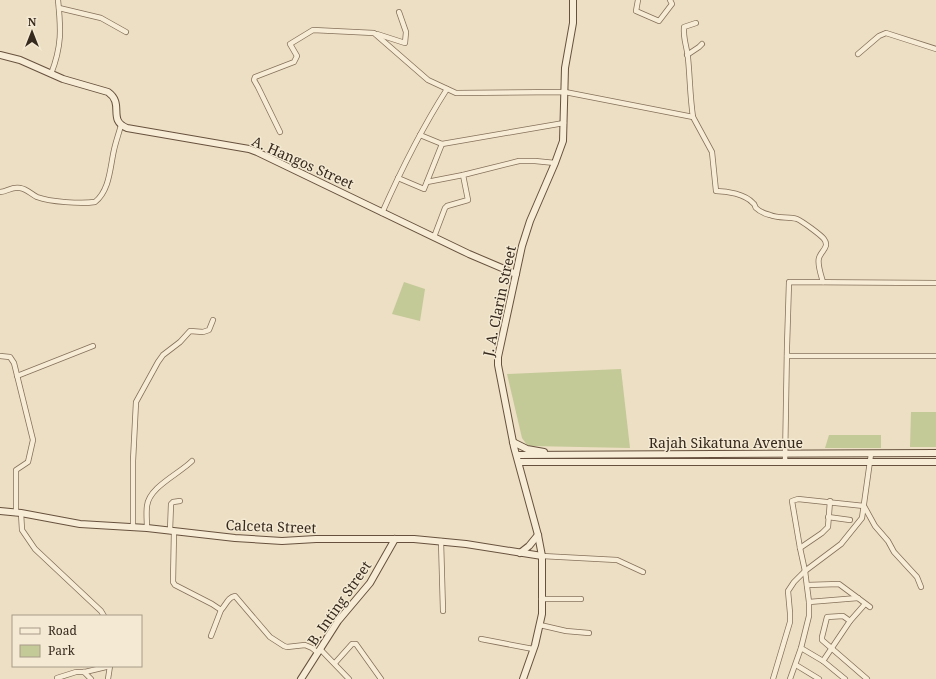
<svg xmlns="http://www.w3.org/2000/svg" width="936" height="679" font-family="'Noto Serif',serif">
  <style>
    .green { fill: #c4c998 }
    .lines { fill: none; stroke-linecap: round; stroke-linejoin: round }
    .street-casing { stroke: #85705b; stroke-width: 6 }
    .secondary-casing { stroke: #67513e; stroke-width: 8 }
    .street { stroke: #f7ecd6; stroke-width: 4.5 }
    .secondary { stroke: #f7ecd6; stroke-width: 6 }
    .labels { text-anchor: middle; dominant-baseline: central; stroke-width: 3; stroke-linejoin: round; paint-order: stroke }
    .street-label { font-size: 14px; fill: #36291e; stroke: #f4e9d2 }
  </style>
  <rect width="100%" height="100%" fill="#ecdfc3"/>
  <!-- green -->
  <g class="green">
    <path d="M404,282l21,7 -5,32 -28,-7z"/>
    <path d="M621,369l9,79 -99,-2 -4,-1 -5,-7 -15,-64z"/>
    <path d="M911,412h25v35h-26z"/>
    <path d="M829,435h52v13h-56z"/>
  </g>
  <g class="lines">
    <defs>
      <g id="street">
        <path d="M638,0l-2,11 23,10 13,-17 -2,-4"/>
        <path d="M59,8l42,10 25,14"/>
        <path d="M377,34l28,9 1,-11 -7,-20"/>
        <path d="M858,54l21,-18 7,-3 50,16"/>
        <path d="M687,55l12,-8 3,-3"/>
        <path d="M51,74c11,-28 10,-45 7,-74"/>
        <path d="M693,117c-3,-20 -3,-39 -5,-59 -1,-12 -5,-18 -4,-31l12,-4"/>
        <path d="M280,132l-22,-45 -4,-7 1,-3 39,-15 3,-6 -7,-12 23,-14 61,3 54,47 28,13 109,-1 128,25 19,35 4,39c11,0 29,3 37,12 2,1 2,4 3,5 3,3 10,6 14,7 9,4 19,1 27,4 5,2 24,16 27,20 6,8 -3,12 -5,19 -2,6 2,17 4,24"/>
        <path d="M420,135l22,9 122,-21"/>
        <path d="M398,178l26,11 18,-45"/>
        <path d="M427,182l36,-7"/>
        <path d="M0,192c7,0 12,-6 20,-4 7,1 11,6 17,9 13,5 44,7 58,5 15,-12 15,-35 19,-52 2,-9 5,-17 7,-25"/>
        <path d="M382,213c19,-43 40,-85 65,-124"/>
        <path d="M434,237l11,-29 2,-2 21,-6 -5,-25 56,-14h16l20,2"/>
        <path d="M0,356l10,1 4,6 19,77 -5,22 -12,8v43"/>
        <path d="M787,356h149"/>
        <path d="M17,376l76,-30"/>
        <path d="M785,462l2,-116 2,-64 147,1"/>
        <path d="M21,513l1,17 13,19 66,62 3,5"/>
        <path d="M828,517l22,3"/>
        <path d="M133,527v-66l3,-59 22,-40 5,-7 17,-13 10,-11 13,1 6,-2 4,-10"/>
        <path d="M147,528c0,-7 -1,-14 0,-22 2,-19 32,-32 45,-45"/>
        <path d="M170,531l1,-27 2,-2 7,-1"/>
        <path d="M174,531l-1,51 2,3 37,19 9,6c5,-5 7,-13 14,-14l35,41 14,9 3,1 18,-2 7,3 6,5"/>
        <path d="M441,541l2,70"/>
        <path d="M800,548l22,-15 6,-6 2,-26"/>
        <path d="M542,556l75,4 26,12"/>
        <path d="M807,585l32,-1 31,23"/>
        <path d="M541,599h40"/>
        <path d="M809,602l49,-4"/>
        <path d="M850,621l-7,-5 -16,1 -5,20v3l45,39"/>
        <path d="M540,625l26,6 23,2"/>
        <path d="M211,636l10,-26"/>
        <path d="M481,639l52,10"/>
        <path d="M321,650l28,29"/>
        <path d="M823,661l27,-40 15,-17"/>
        <path d="M335,663l17,-19h4l25,35"/>
        <path d="M796,665l23,14"/>
        <path d="M84,672l7,7"/>
        <path d="M57,678l19,-6h9l25,-6"/>
        <path d="M108,679l2,-13"/>
        <path d="M773,679l17,-57v-9l-2,-22 6,-9 11,-11 36,-27 21,-26 9,-64"/>
        <path d="M790,679l11,-31"/>
        <path d="M845,679l-22,-18 -22,-13 8,-32v-14l-4,-31 -5,-23 -8,-47 6,-2 66,7 11,20 13,15 6,11 23,25 4,10"/>
      </g>
      <g id="secondary">
        <path d="M0,55l20,5 43,19 45,13c17,12 -1,28 19,36l122,21 8,3 212,102 47,20"/>
        <path d="M513,442l14,7 17,3"/>
        <path d="M517,455l419,-2"/>
        <path d="M519,462h417"/>
        <path d="M0,511l21,2 59,11 67,4 88,10 47,3 34,-2h98l52,5 76,12"/>
        <path d="M520,553l9,-7 9,-11"/>
        <path d="M301,679l37,-58 32,-38 25,-44"/>
        <path d="M523,679l12,-34 7,-31v-58l-4,-21 -24,-88 -16,-82v-8l24,-111 8,-25 25,-58 8,-22 2,-73 8,-45v-23"/>
      </g>
    </defs>
    <!-- street casing -->
    <use href="#street" class="street-casing"/>
    <!-- secondary casing -->
    <use href="#secondary" class="secondary-casing"/>
    <!-- street -->
    <use href="#street" class="street"/>
    <!-- secondary -->
    <use href="#secondary" class="secondary"/>
  </g>
  <g class="labels">
    <!-- street labels -->
    <g class="street-label">
      <text transform="translate(303 162) rotate(24)">A. Hangos Street</text>
      <text transform="translate(499 301) rotate(-78)">J. A. Clarin Street</text>
      <text x="726" y="442">Rajah Sikatuna Avenue</text>
      <text transform="translate(271 526) rotate(2)">Calceta Street</text>
      <text transform="translate(339 603) rotate(-55)">B. Inting Street</text>
    </g>
  </g>
  <!-- legend -->
  <rect x="12" y="615" width="130" height="52" fill="#f4e9d2" stroke="#a89c8a"/>
  <rect x="20" y="628" width="20" height="6" fill="#f7ecd6" stroke="#a89c8a"/>
  <text x="48" y="635" font-size="12" fill="#36291e">Road</text>
  <rect x="20" y="645" width="20" height="12" fill="#c4c998" stroke="#a89c8a"/>
  <text x="48" y="655" font-size="12" fill="#36291e">Park</text>
  <!-- north arrow -->
  <g transform="translate(32 32)" stroke="#f4e9d2" stroke-width="3" paint-order="stroke">
  <path d="M0-3L7 15L0 10L-7 15Z" fill="#36291e"/>
  <text y="-6" font-size="11" font-weight="bold" text-anchor="middle" fill="#36291e">N</text>
  </g>
</svg>
